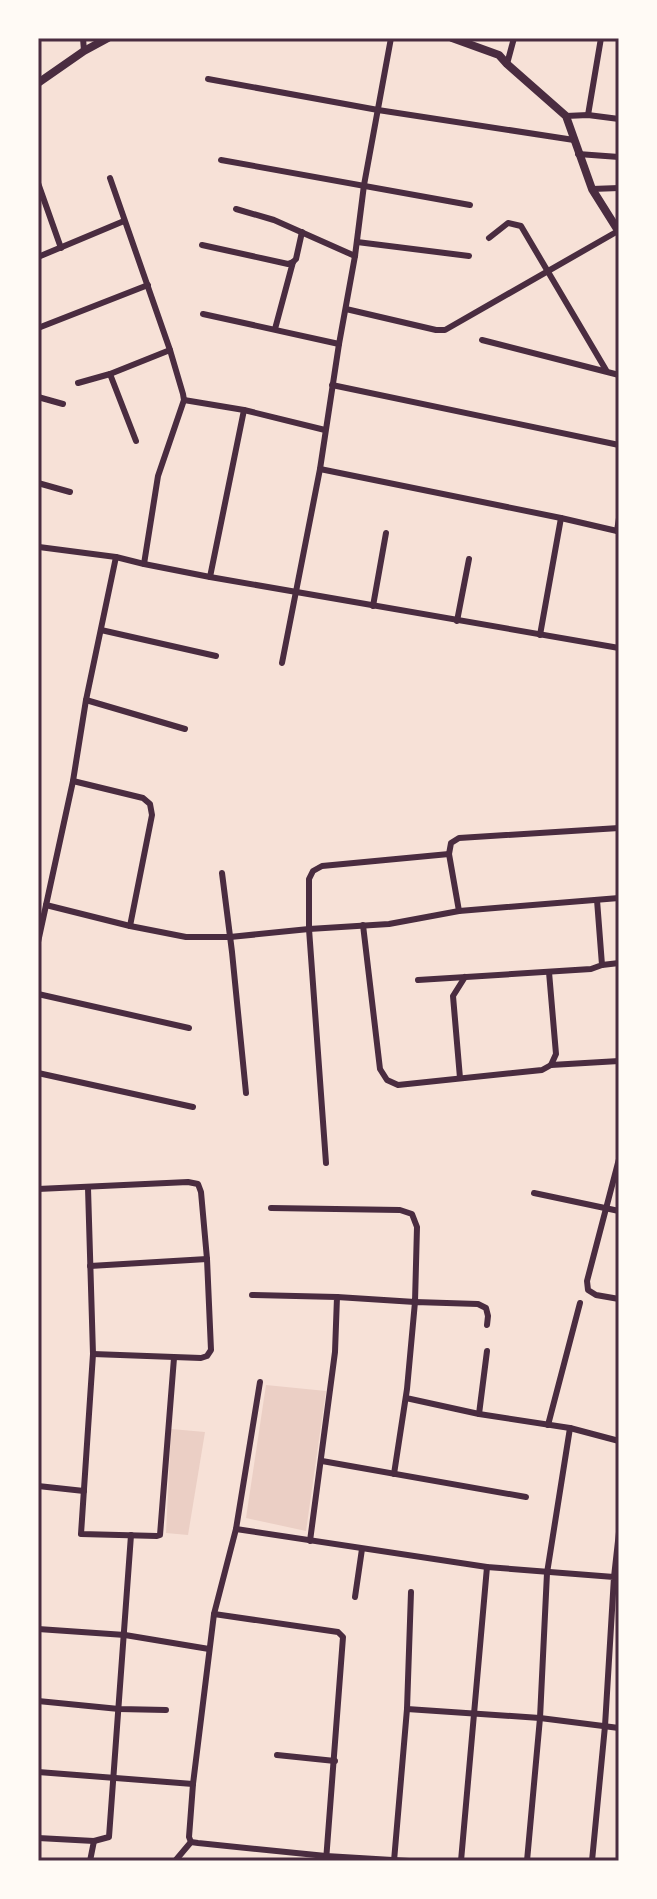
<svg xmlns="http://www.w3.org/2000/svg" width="657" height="1899" font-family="Barlow,sans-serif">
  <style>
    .green { fill: #ebcfc5 }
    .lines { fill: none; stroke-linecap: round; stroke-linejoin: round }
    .minor { stroke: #4a2c40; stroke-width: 6 }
    .tertiary { stroke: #4a2c40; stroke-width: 8 }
    .neatline { fill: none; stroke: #4a2c40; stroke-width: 3 }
  </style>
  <rect width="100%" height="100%" fill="#f7e1d7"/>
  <!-- green -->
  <g class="green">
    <path d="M266,1385l60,6 -20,140 -60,-13z"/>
    <path d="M171,1429l34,3 -17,103 -22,-2z"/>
  </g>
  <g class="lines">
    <!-- minor -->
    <g class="minor">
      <path d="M83,38l1,13"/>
      <path d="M507,64l7,-26"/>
      <path d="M208,79l170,31 196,30"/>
      <path d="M588,115l13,-77"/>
      <path d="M566,116l22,-1 31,4"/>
      <path d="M578,154l41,3"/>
      <path d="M221,160l249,45"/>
      <path d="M110,178l60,172 13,44 1,6 -26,76 -14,88"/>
      <path d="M38,183l23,65"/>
      <path d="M592,189l27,-1"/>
      <path d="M236,209l38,11 81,36"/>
      <path d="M489,238l19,-15 13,3 85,144"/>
      <path d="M357,242l112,14"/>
      <path d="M202,245l86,19 5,-2"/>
      <path d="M38,257l86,-36"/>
      <path d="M346,309l90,21h9l173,-99"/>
      <path d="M203,314l136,30"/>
      <path d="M38,328l110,-43"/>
      <path d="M275,329l18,-67 3,-3 6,-27"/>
      <path d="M482,340l137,35"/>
      <path d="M110,374l26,67"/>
      <path d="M78,383l32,-9 60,-24"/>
      <path d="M332,385l287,60"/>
      <path d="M38,397l25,7"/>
      <path d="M184,400l60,10 81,20"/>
      <path d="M320,469l241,49 56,13 2,-1"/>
      <path d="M38,483l32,9"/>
      <path d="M617,531l2,-13"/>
      <path d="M39,547l77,10 28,7 66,13 409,71"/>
      <path d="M210,577l34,-167"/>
      <path d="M373,606l13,-73"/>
      <path d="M457,621l12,-62"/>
      <path d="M101,630l115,26"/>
      <path d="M540,635l21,-117"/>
      <path d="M282,663l38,-194 19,-125 16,-88 9,-71 27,-147"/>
      <path d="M86,700l99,29"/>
      <path d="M73,781l70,17 7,6 2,11 -22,111"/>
      <path d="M222,873l10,79 14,141"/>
      <path d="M46,905l84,21 56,11h44l79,-8 80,-5 70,-13 160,-13"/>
      <path d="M459,911l-10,-57 2,-11 8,-5 160,-10"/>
      <path d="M363,925l17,144 7,11 11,5 144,-15 9,-5 5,-11 -7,-82"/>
      <path d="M38,942l35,-161 13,-81 30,-143"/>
      <path d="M602,965l17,-2"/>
      <path d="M418,980l173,-11 11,-4 -5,-65"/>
      <path d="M38,994l151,34"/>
      <path d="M551,1065l68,-4"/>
      <path d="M38,1073l155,34"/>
      <path d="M460,1078l-7,-82 12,-19"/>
      <path d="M619,1159l-32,122 1,9 8,5 23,4"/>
      <path d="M326,1163l-17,-234v-50l4,-8 9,-5 127,-12"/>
      <path d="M88,1188l5,166 -12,180 76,2 3,-1 14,-177"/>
      <path d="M38,1189l150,-7 10,2 3,8 6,67 4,91 -4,6 -6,2 -108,-4"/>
      <path d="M534,1193l85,18"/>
      <path d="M271,1208l129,2 12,4 5,13 -2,75 -78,-5"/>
      <path d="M90,1266l117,-7"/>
      <path d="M252,1295l85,2 -2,55 -25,189"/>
      <path d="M260,1382l-24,147 -22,85 -21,170 -4,53 2,5 7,1 128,13 83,5"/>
      <path d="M406,1398l73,16 91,14 49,13"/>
      <path d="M479,1414l8,-63"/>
      <path d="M548,1425l32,-122"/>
      <path d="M322,1461l204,36"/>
      <path d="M394,1474l13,-85 8,-87 63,2 8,4 2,8 -1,9"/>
      <path d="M38,1486l46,5"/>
      <path d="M236,1529l251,38 127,10 -9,149 -13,135"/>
      <path d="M619,1532l-5,45 5,1"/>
      <path d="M355,1597l7,-48"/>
      <path d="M214,1614l124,18 5,5 -17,224"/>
      <path d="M38,1629l87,6 84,14"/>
      <path d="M38,1701l81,8 47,1"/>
      <path d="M407,1709l133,9 79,10"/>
      <path d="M277,1755l58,6"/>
      <path d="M38,1772l155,12"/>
      <path d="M38,1838l56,3 15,-4 22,-302"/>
      <path d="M90,1861l4,-20"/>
      <path d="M175,1861l16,-19"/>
      <path d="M394,1861l13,-152 4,-117"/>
      <path d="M461,1861l26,-294"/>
      <path d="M527,1861l13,-143 7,-145 23,-145"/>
    </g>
    <!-- tertiary -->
    <g class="tertiary">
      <path d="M452,38l47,17 8,9 59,52 26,73 27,43"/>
      <path d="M38,83l46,-32 24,-13"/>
    </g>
  </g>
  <!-- border -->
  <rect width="657" height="1899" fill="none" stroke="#fffaf5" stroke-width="80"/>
  <rect x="40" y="40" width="577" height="1819" class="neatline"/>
</svg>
